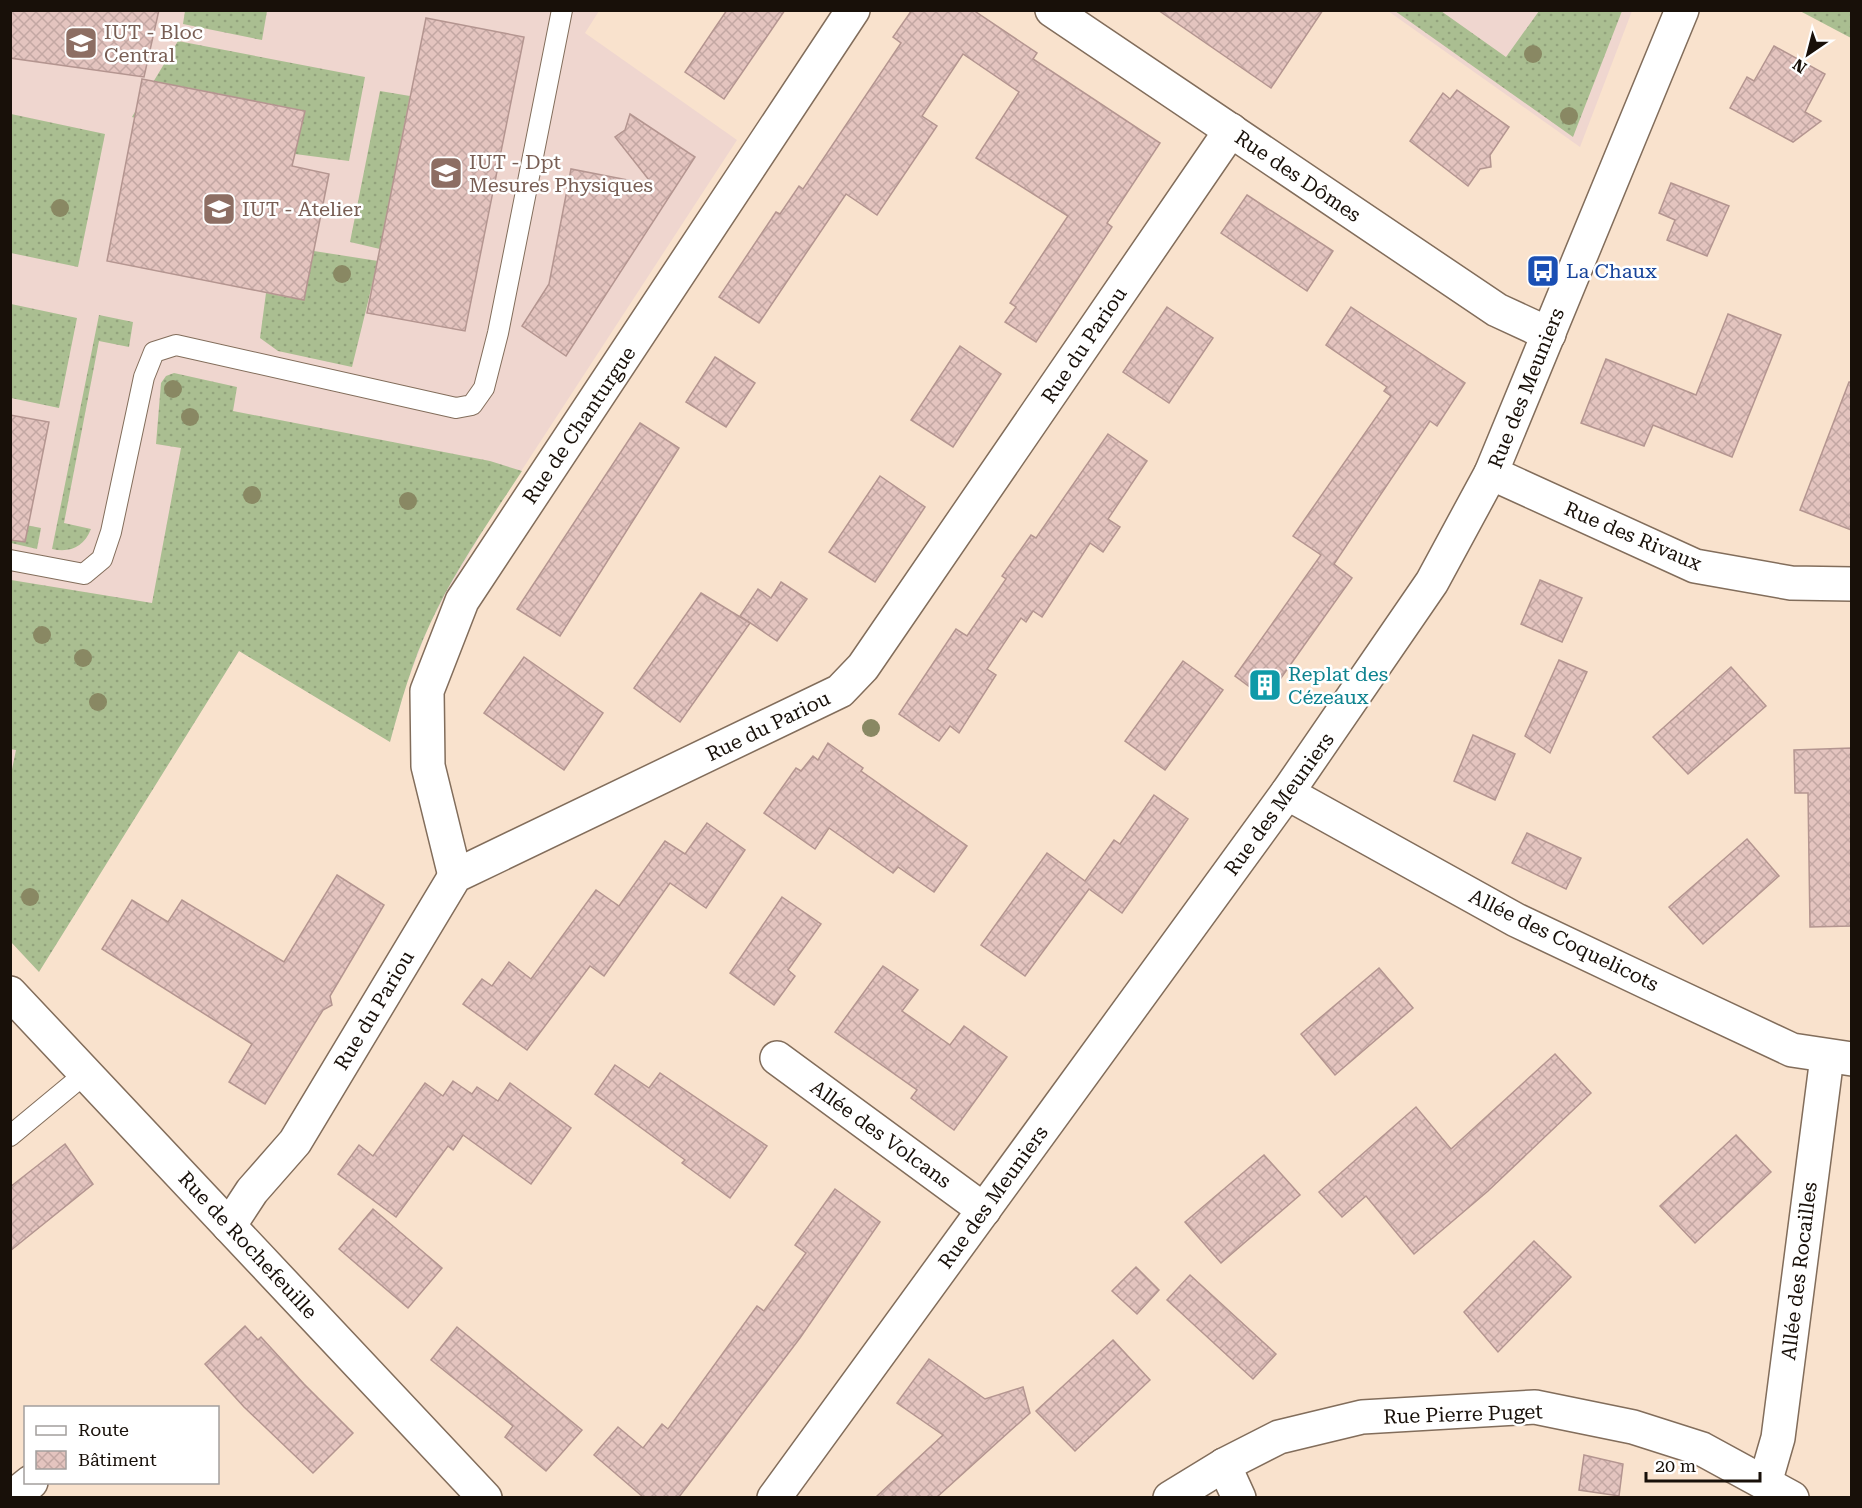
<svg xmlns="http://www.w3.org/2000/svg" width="1862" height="1508" font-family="'Roboto Serif',serif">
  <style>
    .education { fill: #efd6cf }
    .grass { fill: url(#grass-dots) }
    .building { fill: url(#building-cross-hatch); stroke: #b49590; stroke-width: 1.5 }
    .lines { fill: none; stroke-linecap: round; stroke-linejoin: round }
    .lane-casing { stroke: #826d5b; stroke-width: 22 }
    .street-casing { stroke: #826d5b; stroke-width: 36 }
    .secondary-casing { stroke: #826d5b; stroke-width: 36 }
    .lane { stroke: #fff; stroke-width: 20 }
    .street { stroke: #fff; stroke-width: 33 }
    .secondary { stroke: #fff; stroke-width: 33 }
    .tree { fill: #898863 }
    .labels { text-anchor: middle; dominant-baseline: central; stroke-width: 5; stroke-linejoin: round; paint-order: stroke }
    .education-label { font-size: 20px; fill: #785e54; stroke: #fff; text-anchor: start }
    .street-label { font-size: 20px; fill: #181009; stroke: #fff }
    .transit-label { font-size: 20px; fill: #164399; stroke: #fff; text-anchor: start }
    .culture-label { font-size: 20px; fill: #0d838f; stroke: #fff; text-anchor: start }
  </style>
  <defs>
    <pattern id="grass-dots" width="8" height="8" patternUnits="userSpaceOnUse" patternTransform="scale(1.5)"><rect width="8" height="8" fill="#aabe91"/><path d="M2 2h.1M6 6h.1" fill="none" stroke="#92a27c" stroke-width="1.8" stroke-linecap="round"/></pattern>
    <pattern id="building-cross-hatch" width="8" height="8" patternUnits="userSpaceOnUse" patternTransform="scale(1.5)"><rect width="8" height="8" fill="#e4c4bf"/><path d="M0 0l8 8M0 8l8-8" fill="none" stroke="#c3a7a3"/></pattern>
  </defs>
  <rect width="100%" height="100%" fill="#f9e2cd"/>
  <!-- education -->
  <g class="education">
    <path d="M11,11h588l-14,22 152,107 -251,385 -56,98 -25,65 -15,54 -151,-91 -200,321 -28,-30z"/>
    <path d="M1388,11h244l-52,136z"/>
  </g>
  <!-- grass -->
  <g class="grass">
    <path d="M185,11h82l-5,29 -79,-16z"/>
    <path d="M1395,11h46l65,46 33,-46h83l-49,126z"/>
    <path d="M1800,11h51v27z"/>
    <path d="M178,41l187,36 -16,84 -54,-7 9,-43 -124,-25 -8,43 -40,-12z"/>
    <path d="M380,91l30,5 -30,153 -30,-7z"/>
    <path d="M11,114l94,20 -27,133 -67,-14z"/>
    <path d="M314,251l64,10 -26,106 -74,-16 -18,-13 6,-45 38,7z"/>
    <path d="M11,304l66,14 -18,90 -48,-10z"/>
    <path d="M99,315l34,7 -4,25 -30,-6 -35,182 27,6c-7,18 -21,24 -39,20z"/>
    <path d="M174,373l63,14 -4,24 257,50 32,10c-32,49 -68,100 -92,153 -18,38 -29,78 -40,118l-151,-91 -200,321 -28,-30 -1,-163 6,-29 -6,-1 1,-169 141,23 29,-155 -25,-4 5,-61 5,-7z"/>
    <path d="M11,522l30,6 -4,21 -26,-6z"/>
  </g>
  <!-- building -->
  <g class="building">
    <path d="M10,10h149l-15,67 -134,-19z"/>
    <path d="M727,10h58l-61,89 -39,-27z"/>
    <path d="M912,10h61l64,43 -4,6 127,84 -53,80 5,4 -76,115 -31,-20 11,-15 -6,-4 58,-87 -92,-58 43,-66 -56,-38 -41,62 15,10 -60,89 -31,-21 -87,129 -40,-26 57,-85 4,2 19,-28 4,3 98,-146 -8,-6z"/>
    <path d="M1158,10h165l-52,78z"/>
    <path d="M426,18l98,19 -59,294 -98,-18z"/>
    <path d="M1774,46l51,28 -20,38 16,9 -28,21 -63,-34 17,-31 7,4z"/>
    <path d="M142,79l163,32 -13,55 37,8 -25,126 -197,-39z"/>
    <path d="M1457,90l52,37 -19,28 1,12 -11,2 -12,17 -58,-45 33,-48 7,6z"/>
    <path d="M630,114l65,43 -129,199 -44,-30 27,-42 22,-115 82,16 -38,-48 10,-7z"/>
    <path d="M1671,183l58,23 -22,50 -40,-16 8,-20 -16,-7z"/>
    <path d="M1247,195l86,56 -26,40 -86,-58z"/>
    <path d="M1167,307l46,31 -44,65 -46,-31z"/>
    <path d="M1351,307l114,76 -28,43 -7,-5 -96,143 18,14 -86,121 -31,-23 86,-121 -28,-19 98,-140 -7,-5 3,-4 -61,-42z"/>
    <path d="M1728,314l53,21 -49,122 -79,-32 -9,21 -63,-23 25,-64 90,36z"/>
    <path d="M960,346l41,28 -48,73 -42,-27z"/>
    <path d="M715,357l40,26 -29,44 -40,-25z"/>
    <path d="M1849,382h2v148l-51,-20z"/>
    <path d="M10,415l39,7 -24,120 -15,-2z"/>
    <path d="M640,423l39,25 -119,188 -43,-27z"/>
    <path d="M1108,434l39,27 -39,58 12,8 -17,25 -13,-9 -48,74 -9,-6 -7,11 -5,-4 -34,51 9,6 -37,58 -9,-7 -11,15 -40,-27 57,-85 11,7 39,-57 -4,-3 29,-41 5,3z"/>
    <path d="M880,476l45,31 -50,75 -46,-30z"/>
    <path d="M1540,580l42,18 -20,44 -41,-18z"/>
    <path d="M781,582l26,17 -30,42 -37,-25 18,-27 13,9z"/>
    <path d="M701,593l49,30 -70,99 -46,-34z"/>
    <path d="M524,657l79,56 -39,57 -80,-57z"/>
    <path d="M1559,660l28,12 -37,81 -25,-17z"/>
    <path d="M1183,661l40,29 -58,80 -40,-29z"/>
    <path d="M1731,667l35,39 -78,68 -35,-37z"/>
    <path d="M1473,735l42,19 -20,46 -41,-19z"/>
    <path d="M828,743l35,25 -2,3 106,75 -33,46 -36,-25 -5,6 -64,-45 -14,21 -51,-36 32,-45 5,3 12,-15 5,4z"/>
    <path d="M1851,748v178l-41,1 -2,-134h-13l-1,-43z"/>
    <path d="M1154,795l34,24 -66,94 -33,-24 -64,87 -44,-31 66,-92 38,28 29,-41 6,4z"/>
    <path d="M707,823l38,27 -39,58 -36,-25 -66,93 -14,-10 -63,84 -64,-46 19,-25 10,7 17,-24 22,17 65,-89 23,16 46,-65 20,13z"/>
    <path d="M1527,833l54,25 -15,31 -54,-26z"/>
    <path d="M1747,839l32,37 -76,68 -34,-37z"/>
    <path d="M337,875l47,30 -54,91 2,9 -9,5 -58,94 -36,-22 23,-38 -150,-95 30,-49 36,22 14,-22 102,62z"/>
    <path d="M782,897l39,27 -33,46 7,6 -21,29 -44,-32z"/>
    <path d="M883,966l35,24 -16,21 48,34 14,-19 43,31 -53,73 -43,-32 6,-8 -82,-58z"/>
    <path d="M1379,968l34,40 -78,67 -34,-41z"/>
    <path d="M1555,1054l36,39 -103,98 -74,63 -48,-58 -24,21 -23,-25 97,-85 35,42z"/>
    <path d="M615,1065l34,23 11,-15 107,73 -37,52 -48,-35 3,-3 -90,-66z"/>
    <path d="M453,1081l19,13 5,-7 21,14 12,-18 61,45 -40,56 -68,-49 -10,15 -5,-4 -52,71 -58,-43 21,-29 14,11 52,-73 18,13z"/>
    <path d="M1736,1135l35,37 -76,71 -35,-37z"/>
    <path d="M65,1144l28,40 -83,67v-64z"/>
    <path d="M1264,1155l36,40 -79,68 -36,-41z"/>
    <path d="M835,1189l45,33 -80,116 -121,159h-36l-49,-42 24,-28 25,21 19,-24 6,5 89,-123 7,5 42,-58 -11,-8z"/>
    <path d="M373,1209l69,59 -34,40 -69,-59z"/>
    <path d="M1534,1241l37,36 -73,75 -34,-40z"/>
    <path d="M1136,1267l23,23 -22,24 -25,-23z"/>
    <path d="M1190,1275l86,79 -23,25 -86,-79z"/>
    <path d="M245,1326l13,14 3,-3 43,47 49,49 -40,40 -69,-66 -39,-43z"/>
    <path d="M457,1327l125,103 -36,41 -41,-34 8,-11 -82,-66z"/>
    <path d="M1113,1340l37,40 -75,71 -39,-40z"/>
    <path d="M929,1359l56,40 38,-12 7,26 -93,84h-61l67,-62 -46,-32z"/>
    <path d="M1584,1455l39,9 -4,32 -40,-6z"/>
  </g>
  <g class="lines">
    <defs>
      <g id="lane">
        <path d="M10,560l74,14 18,-15 9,-27 33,-155 10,-25 22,-7 280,63 16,-3 12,-17 14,-55 64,-323"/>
        <path d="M10,1136l76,-63"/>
      </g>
      <g id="street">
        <path d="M1052,10l445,300 52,24"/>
        <path d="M1491,473l204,93 96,17 61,1"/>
        <path d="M1287,793l229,127 133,63 143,67 60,9"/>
        <path d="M455,876l-27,-110 -1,-75 35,-90 391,-591"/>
        <path d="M10,993l475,505"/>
        <path d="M777,1058l207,152"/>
        <path d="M229,1226l23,-35 43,-49 160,-266 385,-185 23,-24 368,-537"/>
        <path d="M1224,1465l15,33"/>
        <path d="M1765,1483l13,-45 49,-381"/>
        <path d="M11,1498l20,-16"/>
        <path d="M1170,1498l54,-33 55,-28 83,-20 173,-10 98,20 69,22 90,49"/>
      </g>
      <path id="secondary" d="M774,1498l513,-705 145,-211 59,-109 191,-463"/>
    </defs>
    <!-- lane casing -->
    <use href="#lane" class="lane-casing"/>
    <!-- street casing -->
    <use href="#street" class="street-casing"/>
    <!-- secondary casing -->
    <use href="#secondary" class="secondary-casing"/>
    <!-- lane -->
    <use href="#lane" class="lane"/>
    <!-- street -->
    <use href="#street" class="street"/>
    <!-- secondary -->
    <use href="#secondary" class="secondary"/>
  </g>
  <!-- trees -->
  <g class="tree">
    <circle cx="1533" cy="54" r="9"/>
    <circle cx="1569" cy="116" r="9"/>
    <circle cx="60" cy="208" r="9"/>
    <circle cx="342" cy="274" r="9"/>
    <circle cx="173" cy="389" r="9"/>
    <circle cx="190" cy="417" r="9"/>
    <circle cx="252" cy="495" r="9"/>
    <circle cx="408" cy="501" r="9"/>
    <circle cx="42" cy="635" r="9"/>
    <circle cx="83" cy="658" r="9"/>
    <circle cx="98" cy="702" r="9"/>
    <circle cx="871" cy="728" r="9"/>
    <circle cx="30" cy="897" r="9"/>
  </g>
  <!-- icons -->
  <defs>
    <symbol id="university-square" viewBox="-11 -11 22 22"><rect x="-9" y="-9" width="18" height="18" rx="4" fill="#8d6e63" stroke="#fff"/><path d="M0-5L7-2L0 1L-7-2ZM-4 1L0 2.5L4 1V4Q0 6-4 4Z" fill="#fff"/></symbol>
    <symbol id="bus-square" viewBox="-11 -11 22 22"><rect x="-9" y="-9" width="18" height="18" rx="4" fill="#1a4fb4" stroke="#fff"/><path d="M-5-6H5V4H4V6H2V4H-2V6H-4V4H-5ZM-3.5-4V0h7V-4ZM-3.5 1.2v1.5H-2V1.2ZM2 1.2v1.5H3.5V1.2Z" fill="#fff"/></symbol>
    <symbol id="building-square" viewBox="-11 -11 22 22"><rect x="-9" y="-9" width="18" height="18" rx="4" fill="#0f9aa8" stroke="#fff"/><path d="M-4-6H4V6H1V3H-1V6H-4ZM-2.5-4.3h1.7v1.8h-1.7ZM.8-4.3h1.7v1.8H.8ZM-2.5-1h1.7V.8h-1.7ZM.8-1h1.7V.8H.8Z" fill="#fff"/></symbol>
  </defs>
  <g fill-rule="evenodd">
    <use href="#university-square" x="62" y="24" width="38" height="38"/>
    <use href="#university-square" x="427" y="154" width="38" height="38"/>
    <use href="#university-square" x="200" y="190" width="38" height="38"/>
    <use href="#bus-square" x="1524" y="252" width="38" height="38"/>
    <use href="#building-square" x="1246" y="666" width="38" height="38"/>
  </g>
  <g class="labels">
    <!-- education labels -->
    <g class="education-label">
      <text x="104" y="32">IUT - Bloc<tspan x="104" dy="23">Central</tspan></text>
      <text x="469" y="162">IUT - Dpt<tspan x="469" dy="23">Mesures Physiques</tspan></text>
      <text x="242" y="209">IUT - Atelier</text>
    </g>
    <!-- street labels -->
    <g class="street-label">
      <text transform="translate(1298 176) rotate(34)">Rue des Dômes</text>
      <text transform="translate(1084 345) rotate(-56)">Rue du Pariou</text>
      <text transform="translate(1526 388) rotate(-68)">Rue des Meuniers</text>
      <text transform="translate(579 425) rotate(-56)">Rue de Chanturgue</text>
      <text transform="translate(1633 536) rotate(23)">Rue des Rivaux</text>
      <text transform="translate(768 726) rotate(-26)">Rue du Pariou</text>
      <text transform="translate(1279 804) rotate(-54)">Rue des Meuniers</text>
      <text transform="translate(1564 940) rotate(26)">Allée des Coquelicots</text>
      <text transform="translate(374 1010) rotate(-59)">Rue du Pariou</text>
      <text transform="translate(881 1134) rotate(36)">Allée des Volcans</text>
      <text transform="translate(993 1197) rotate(-54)">Rue des Meuniers</text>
      <text transform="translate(248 1245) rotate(47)">Rue de Rochefeuille</text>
      <text transform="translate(1799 1271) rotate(-83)">Allée des Rocailles</text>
      <text transform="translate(1463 1414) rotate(-2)">Rue Pierre Puget</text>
    </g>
    <!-- transit labels -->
    <g class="transit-label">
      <text x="1566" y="271">La Chaux</text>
    </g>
    <!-- culture labels -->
    <g class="culture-label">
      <text x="1288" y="674">Replat des<tspan x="1288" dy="23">Cézeaux</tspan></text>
    </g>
  </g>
  <!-- border -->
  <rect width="1862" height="1508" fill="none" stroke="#181009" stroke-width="24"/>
  <!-- legend -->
  <rect x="24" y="1406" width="195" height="78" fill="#ffffff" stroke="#a39f9d" stroke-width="1.5"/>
  <rect x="36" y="1426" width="30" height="9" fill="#ffffff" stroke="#a39f9d" stroke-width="1.5"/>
  <text x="78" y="1436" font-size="18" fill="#181009">Route</text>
  <rect x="36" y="1451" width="30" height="18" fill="url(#building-cross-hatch)" stroke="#a39f9d" stroke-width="1.5"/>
  <text x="78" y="1466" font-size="18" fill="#181009">Bâtiment</text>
  <!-- north arrow -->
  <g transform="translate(1808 54) rotate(215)" stroke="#ffffff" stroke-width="4.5" paint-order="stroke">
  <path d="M0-4.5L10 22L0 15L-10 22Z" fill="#181009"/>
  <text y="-9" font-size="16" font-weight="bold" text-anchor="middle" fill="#181009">N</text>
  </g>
  <!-- scale -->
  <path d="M1646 1472v9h114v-9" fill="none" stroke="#181009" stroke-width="3"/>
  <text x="1655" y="1472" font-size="18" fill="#181009" stroke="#ffffff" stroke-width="4.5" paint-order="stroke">20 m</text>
</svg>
